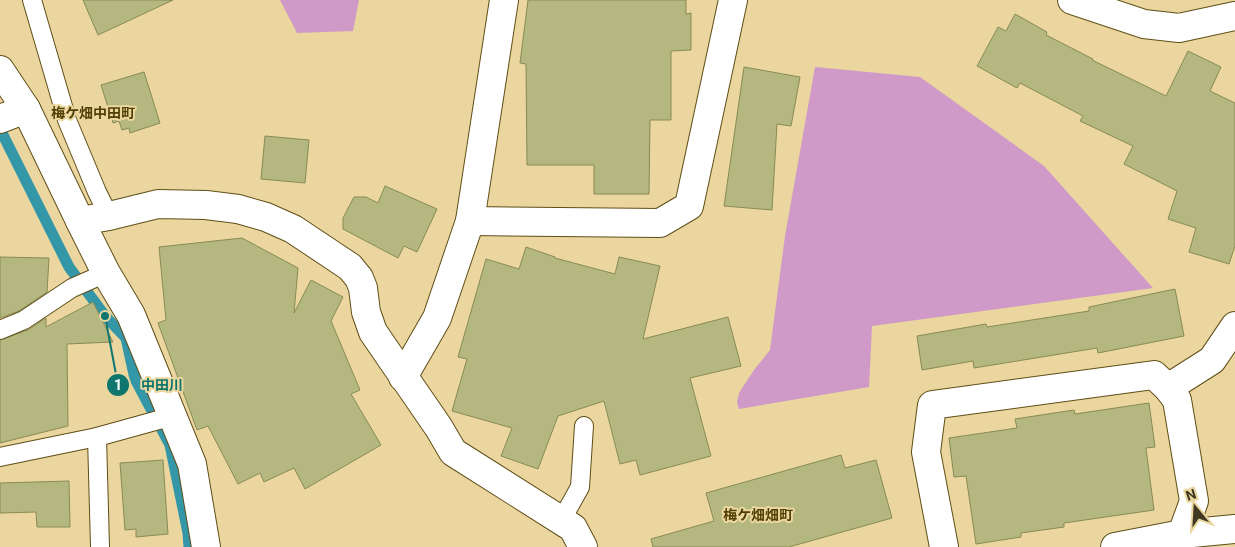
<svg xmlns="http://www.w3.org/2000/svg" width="1235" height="547" font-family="Roboto,'Noto Sans JP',sans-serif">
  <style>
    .green { fill: #cf99c8 }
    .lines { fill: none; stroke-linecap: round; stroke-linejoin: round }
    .stream { stroke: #3497a8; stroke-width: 11 }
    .building { fill: #b4b77f; stroke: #888b55 }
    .service-casing { stroke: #604e18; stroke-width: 20 }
    .minor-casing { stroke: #604e18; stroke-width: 30 }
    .service { stroke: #fff; stroke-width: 18 }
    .minor { stroke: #fff; stroke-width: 28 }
    .labels { text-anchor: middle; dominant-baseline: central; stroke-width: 4; stroke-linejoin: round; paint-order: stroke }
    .neighbourhood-label { font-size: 14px; font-weight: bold; fill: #514004; stroke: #ead69e }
    .leader { fill: none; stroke: #0f766e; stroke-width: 2 }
    .callout-dot { fill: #0f766e; stroke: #ead69e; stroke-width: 2 }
    .mark-label { font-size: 15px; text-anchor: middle; font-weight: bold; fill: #fff }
    .callout-label { font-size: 14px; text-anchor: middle; font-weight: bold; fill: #0f766e; stroke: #ead69e; stroke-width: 4; stroke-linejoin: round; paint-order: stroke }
  </style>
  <rect width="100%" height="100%" fill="#ead69e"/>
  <!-- green -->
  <g class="green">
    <path d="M280,0h79l-6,31 -56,2z"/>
    <path d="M815,67l105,10 124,89 109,122 -281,38 -3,61 -130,22 -2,-7 2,-9 15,-23 16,-20 15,-114z"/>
  </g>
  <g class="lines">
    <!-- stream -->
    <path class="stream" d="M0,129l69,138 36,49 21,22 9,41 35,66 18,88 1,14"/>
  </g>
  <!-- building -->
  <g class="building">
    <path d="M83,0h90l-75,35z"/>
    <path d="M528,0h158v14l5,-1v37l-20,1v69h-21l-1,74h-55v-29h-67l-1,-101 -6,-1z"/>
    <path d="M1015,14l32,18 -1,3 47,24 -1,1 74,36 22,-45 33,16 -11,24 25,12v143l-6,18 -40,-12 7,-24 -28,-9 9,-28 -53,-27 9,-18 -53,-25 3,-5 -63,-33 -3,5 -40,-22 21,-39 8,4z"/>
    <path d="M744,67l56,10 -9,49 -14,-2 -5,86 -48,-4z"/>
    <path d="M144,72l16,51 -30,10 -1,-5 -7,2 -3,-9 -6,2 -12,-38z"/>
    <path d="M265,136l44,4 -4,43 -44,-4z"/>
    <path d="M385,186l52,23 -20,43 -13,-6 -6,12 -55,-29v-11l11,-21h12l12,6z"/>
    <path d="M242,238l56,30 -4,45 17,-33 32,17 -12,24 29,69 -9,4 30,51 -76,44 -11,-21 -30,14 -4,-9 -22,11 -30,-58 -11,4 -39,-107 8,-3 -7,-73z"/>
    <path d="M526,247l29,10v1l60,16 4,-17 41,9 -17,73 85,-22 13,49 -51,12 21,78 -71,19 -4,-15 -16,4 -16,-63 -46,15 -20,53 -37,-13 11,-28 -60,-17 15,-52 -9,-2 28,-98 33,10z"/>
    <path d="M0,257l49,1 -2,34 -28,19 -19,7z"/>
    <path d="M1175,289l9,47 -86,17 -1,-5 -123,20 -1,-7 -51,9 -5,-34 69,-12 1,3 102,-16v-4z"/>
    <path d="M93,302l20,40 -46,2 1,82 -68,17v-103l28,-10 18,-12v9z"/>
    <path d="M1149,403l6,44 -9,1 8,62 -90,13v4l-43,6v4l-45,7 -10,-68 -12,1 -5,-39 68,-10 -2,-9 59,-9 1,4z"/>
    <path d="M841,455l4,13 31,-8 16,58 -103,29h-136l-2,-8 63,-18 -8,-28z"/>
    <path d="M163,460l5,74 -32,3v-8l-11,1 -5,-67z"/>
    <path d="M69,481l1,46h-33l-1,-15 -36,1v-30z"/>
  </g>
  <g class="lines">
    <defs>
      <g id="service">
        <path d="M32,0l35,120 30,72 12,24"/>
        <path d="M0,330l24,-10 48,-32 34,-15"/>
        <path d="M97,437l3,110"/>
        <path d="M0,457l97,-20 76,-21"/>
        <path d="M561,521l19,-34 4,-61"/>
      </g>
      <g id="minor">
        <path d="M1072,0l72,24 35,4 56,-12"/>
        <path d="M0,70l26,39 54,112 29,-5 49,-12 48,1 32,4 28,8 27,12 57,38 9,11 4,10 3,24 7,20 66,96 14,24 120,76 10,19"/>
        <path d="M0,119l26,-10"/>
        <path d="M80,221l26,52 25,42 61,149 14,83"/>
        <path d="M470,221l190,2 29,-17 44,-206"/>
        <path d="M403,377l34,-59 33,-97 34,-221"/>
        <path d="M1182,534l12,-33 -17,-101 -9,-12 44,-28 23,-34"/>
        <path d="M944,547l-18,-95 6,-47 222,-30 14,13"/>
        <path d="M1115,547l67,-13 53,-5"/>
      </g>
    </defs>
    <!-- service casing -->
    <use href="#service" class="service-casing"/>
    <!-- minor casing -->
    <use href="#minor" class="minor-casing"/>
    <!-- service -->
    <use href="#service" class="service"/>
    <!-- minor -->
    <use href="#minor" class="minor"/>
  </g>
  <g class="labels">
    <!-- neighbourhood labels -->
    <g class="neighbourhood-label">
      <text x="93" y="113">梅ケ畑中田町</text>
      <text x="758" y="515">梅ケ畑畑町</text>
    </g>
  </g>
  <!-- callouts -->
  <path class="leader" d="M105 316L118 385"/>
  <g class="callout-dot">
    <circle cx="105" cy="316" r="5"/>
    <circle cx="118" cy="385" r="12"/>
  </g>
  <g class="mark-label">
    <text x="118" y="390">1</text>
  </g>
  <g class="callout-label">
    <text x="162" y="390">中田川</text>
  </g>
  <!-- north arrow -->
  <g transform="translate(1195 507) rotate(342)" stroke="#ead69e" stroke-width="4" paint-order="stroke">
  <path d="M0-4L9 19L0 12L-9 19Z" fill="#403822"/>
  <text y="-8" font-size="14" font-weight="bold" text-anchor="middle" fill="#403822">N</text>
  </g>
</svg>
